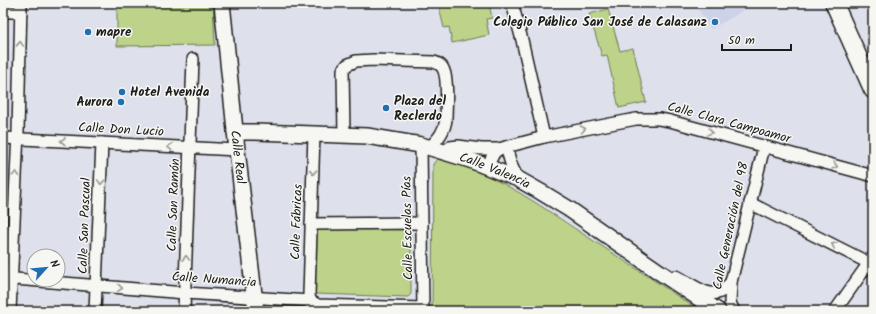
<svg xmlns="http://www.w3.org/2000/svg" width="876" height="314" font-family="Kalam,sans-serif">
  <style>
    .built { fill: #cdd2e8 }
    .green { fill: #bdd389; stroke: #6c7852 }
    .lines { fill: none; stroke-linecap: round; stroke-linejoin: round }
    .minor-casing { stroke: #1c1c1c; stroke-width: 14 }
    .secondary-casing { stroke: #1c1c1c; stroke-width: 18 }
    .primary-casing { stroke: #1c1c1c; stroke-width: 20 }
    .minor { stroke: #f6f6f2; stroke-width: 11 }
    .secondary { stroke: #f6f6f2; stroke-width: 15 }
    .primary { stroke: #f6f6f2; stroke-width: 17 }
    .oneway { stroke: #949492 }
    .poi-dot { fill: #1f6fb2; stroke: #f6f6f2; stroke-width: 1.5 }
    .labels { text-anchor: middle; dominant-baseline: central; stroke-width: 3; stroke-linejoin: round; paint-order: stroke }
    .poi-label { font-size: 13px; font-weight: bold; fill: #1c1c1c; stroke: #f6f6f2; text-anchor: start }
    .street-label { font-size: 13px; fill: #1c1c1c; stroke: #f6f6f2 }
  </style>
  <rect width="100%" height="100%" fill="#dee1ec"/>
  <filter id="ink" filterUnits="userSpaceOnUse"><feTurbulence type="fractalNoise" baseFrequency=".025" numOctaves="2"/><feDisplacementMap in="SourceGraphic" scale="8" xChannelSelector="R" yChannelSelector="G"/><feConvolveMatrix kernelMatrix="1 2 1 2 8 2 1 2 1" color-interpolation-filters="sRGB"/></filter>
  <g filter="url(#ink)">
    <!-- built -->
    <path class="built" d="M694,3h57l-15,12 -25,14z"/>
    <!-- green -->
    <g class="green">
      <path d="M117,3h96l2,42 -98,1z"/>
      <path d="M438,3h51l3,15 -6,1 3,16 -37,8 -3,-16 -5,1z"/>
      <path d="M608,9l12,42 13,-3 13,54 -27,6 -12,-53 -5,1 -13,-42z"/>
      <path d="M437,159c56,12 99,44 146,75 39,25 78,51 117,77h-268l1,-147z"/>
      <path d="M335,228l73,2 3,4v60l-3,3 -93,-3 -1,-1 2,-63z"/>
    </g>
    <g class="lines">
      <defs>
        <g id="minor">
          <path d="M512,3l10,37 22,97"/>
          <path d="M3,12h18"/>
          <path d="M344,135l-1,-65 4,-5 9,-4 17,-1 61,2c3,1 6,2 8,5 7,9 4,40 4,52 -1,12 -8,20 -16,28"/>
          <path d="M3,138l234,12"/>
          <path d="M421,145l2,166"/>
          <path d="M506,147l6,20 6,12"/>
          <path d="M444,152l6,-5 8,-1 23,3h18"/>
          <path d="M487,167l7,-14 5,-4 7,-2 38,-10 92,-18h23l11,2 203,55"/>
          <path d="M750,203l119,60"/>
          <path d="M311,224l111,-1"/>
          <path d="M676,276c12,5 33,24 46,15 3,-2 6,-6 9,-9"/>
          <path d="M3,278l182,15 125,8 8,4 105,3"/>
          <path d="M10,311l8,-179 3,-129"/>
          <path d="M95,311l7,-168"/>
          <path d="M184,311l9,-252"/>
          <path d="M312,311l-3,-16 5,-161"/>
          <path d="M734,311l-4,-8 1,-21 33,-135"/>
          <path d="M835,311l38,-54"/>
        </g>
        <g id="secondary">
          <path id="s1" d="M222,3l15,147 19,161"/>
          <path id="s2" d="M235,132h20l59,2 53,2 54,9 49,15 48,19 23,13 28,17 89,62 60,40"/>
        </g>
        <path id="primary" d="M834,3l39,87"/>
      </defs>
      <!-- minor casing -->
      <use href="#minor" class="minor-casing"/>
      <!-- secondary casing -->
      <use href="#secondary" class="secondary-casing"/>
      <!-- primary casing -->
      <use href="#primary" class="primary-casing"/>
      <!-- minor -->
      <use href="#minor" class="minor"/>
      <!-- secondary -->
      <use href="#secondary" class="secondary"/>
      <!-- primary -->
      <use href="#primary" class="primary"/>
    </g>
    <!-- one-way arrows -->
    <defs><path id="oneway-chevron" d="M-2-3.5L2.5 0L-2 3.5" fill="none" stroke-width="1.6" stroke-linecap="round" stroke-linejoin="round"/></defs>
    <g class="oneway">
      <use href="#oneway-chevron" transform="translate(20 44) rotate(-88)"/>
      <use href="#oneway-chevron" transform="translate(583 129) rotate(-11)"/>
      <use href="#oneway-chevron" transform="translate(710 132) rotate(15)"/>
      <use href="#oneway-chevron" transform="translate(63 141) rotate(-177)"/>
      <use href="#oneway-chevron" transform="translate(170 147) rotate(-177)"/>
      <use href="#oneway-chevron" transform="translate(835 166) rotate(15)"/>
      <use href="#oneway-chevron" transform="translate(313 172) rotate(92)"/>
      <use href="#oneway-chevron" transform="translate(16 174) rotate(-87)"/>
      <use href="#oneway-chevron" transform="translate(101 182) rotate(92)"/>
      <use href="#oneway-chevron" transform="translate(834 245) rotate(-154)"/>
      <use href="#oneway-chevron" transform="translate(186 258) rotate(-88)"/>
      <use href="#oneway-chevron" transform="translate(120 288) rotate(5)"/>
    </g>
  </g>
  <!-- markers -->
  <g class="poi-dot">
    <circle cx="715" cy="22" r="4"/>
    <circle cx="88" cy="32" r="4"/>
    <circle cx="122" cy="92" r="4"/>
    <circle cx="121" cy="102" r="4"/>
    <circle cx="386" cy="108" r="4"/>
  </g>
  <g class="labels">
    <!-- poi labels -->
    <g class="poi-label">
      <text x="707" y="22" text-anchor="end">Colegio Público San José de Calasanz</text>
      <text x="96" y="32">mapre</text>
      <text x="130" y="92">Hotel Avenida</text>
      <text x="394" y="101">Plaza del<tspan x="394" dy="15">Reclerdo</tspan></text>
      <text x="113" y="102" text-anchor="end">Aurora</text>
    </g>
    <!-- street labels -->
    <g class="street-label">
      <text transform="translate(729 123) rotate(15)">Calle Clara Campoamor</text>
      <text transform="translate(121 130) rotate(3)">Calle Don Lucio</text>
      <text stroke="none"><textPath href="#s1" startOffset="155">Calle Real</textPath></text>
      <text stroke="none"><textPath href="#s2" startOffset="265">Calle Valencia</textPath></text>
      <text transform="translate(174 205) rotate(-88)">Calle San Ramón</text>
      <text transform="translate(297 222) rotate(-88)">Calle Fábricas</text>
      <text transform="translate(85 226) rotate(-88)">Calle San Pascual</text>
      <text transform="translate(731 226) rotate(-78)">Calle Generación del 98</text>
      <text transform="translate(408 228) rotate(-91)">Calle Escuelas Pías</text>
      <text transform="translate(214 280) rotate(4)">Calle Numancia</text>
    </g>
  </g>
  <!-- margin -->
  <rect width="876" height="314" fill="none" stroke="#f6f6f2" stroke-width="16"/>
  <rect x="8" y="8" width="860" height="298" fill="none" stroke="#1c1c1c" stroke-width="1.5" filter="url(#ink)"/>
  <!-- north arrow -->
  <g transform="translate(46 268) rotate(63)"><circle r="19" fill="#f6f6f2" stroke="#9f9f9c"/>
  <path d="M0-3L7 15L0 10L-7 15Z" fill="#1f6fb2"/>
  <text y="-6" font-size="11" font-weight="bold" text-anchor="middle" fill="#1c1c1c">N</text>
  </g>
  <!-- scale -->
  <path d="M722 44v6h69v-6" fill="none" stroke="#1c1c1c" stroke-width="2"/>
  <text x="728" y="44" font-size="12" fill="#1c1c1c" stroke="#f6f6f2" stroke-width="3" paint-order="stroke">50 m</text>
</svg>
